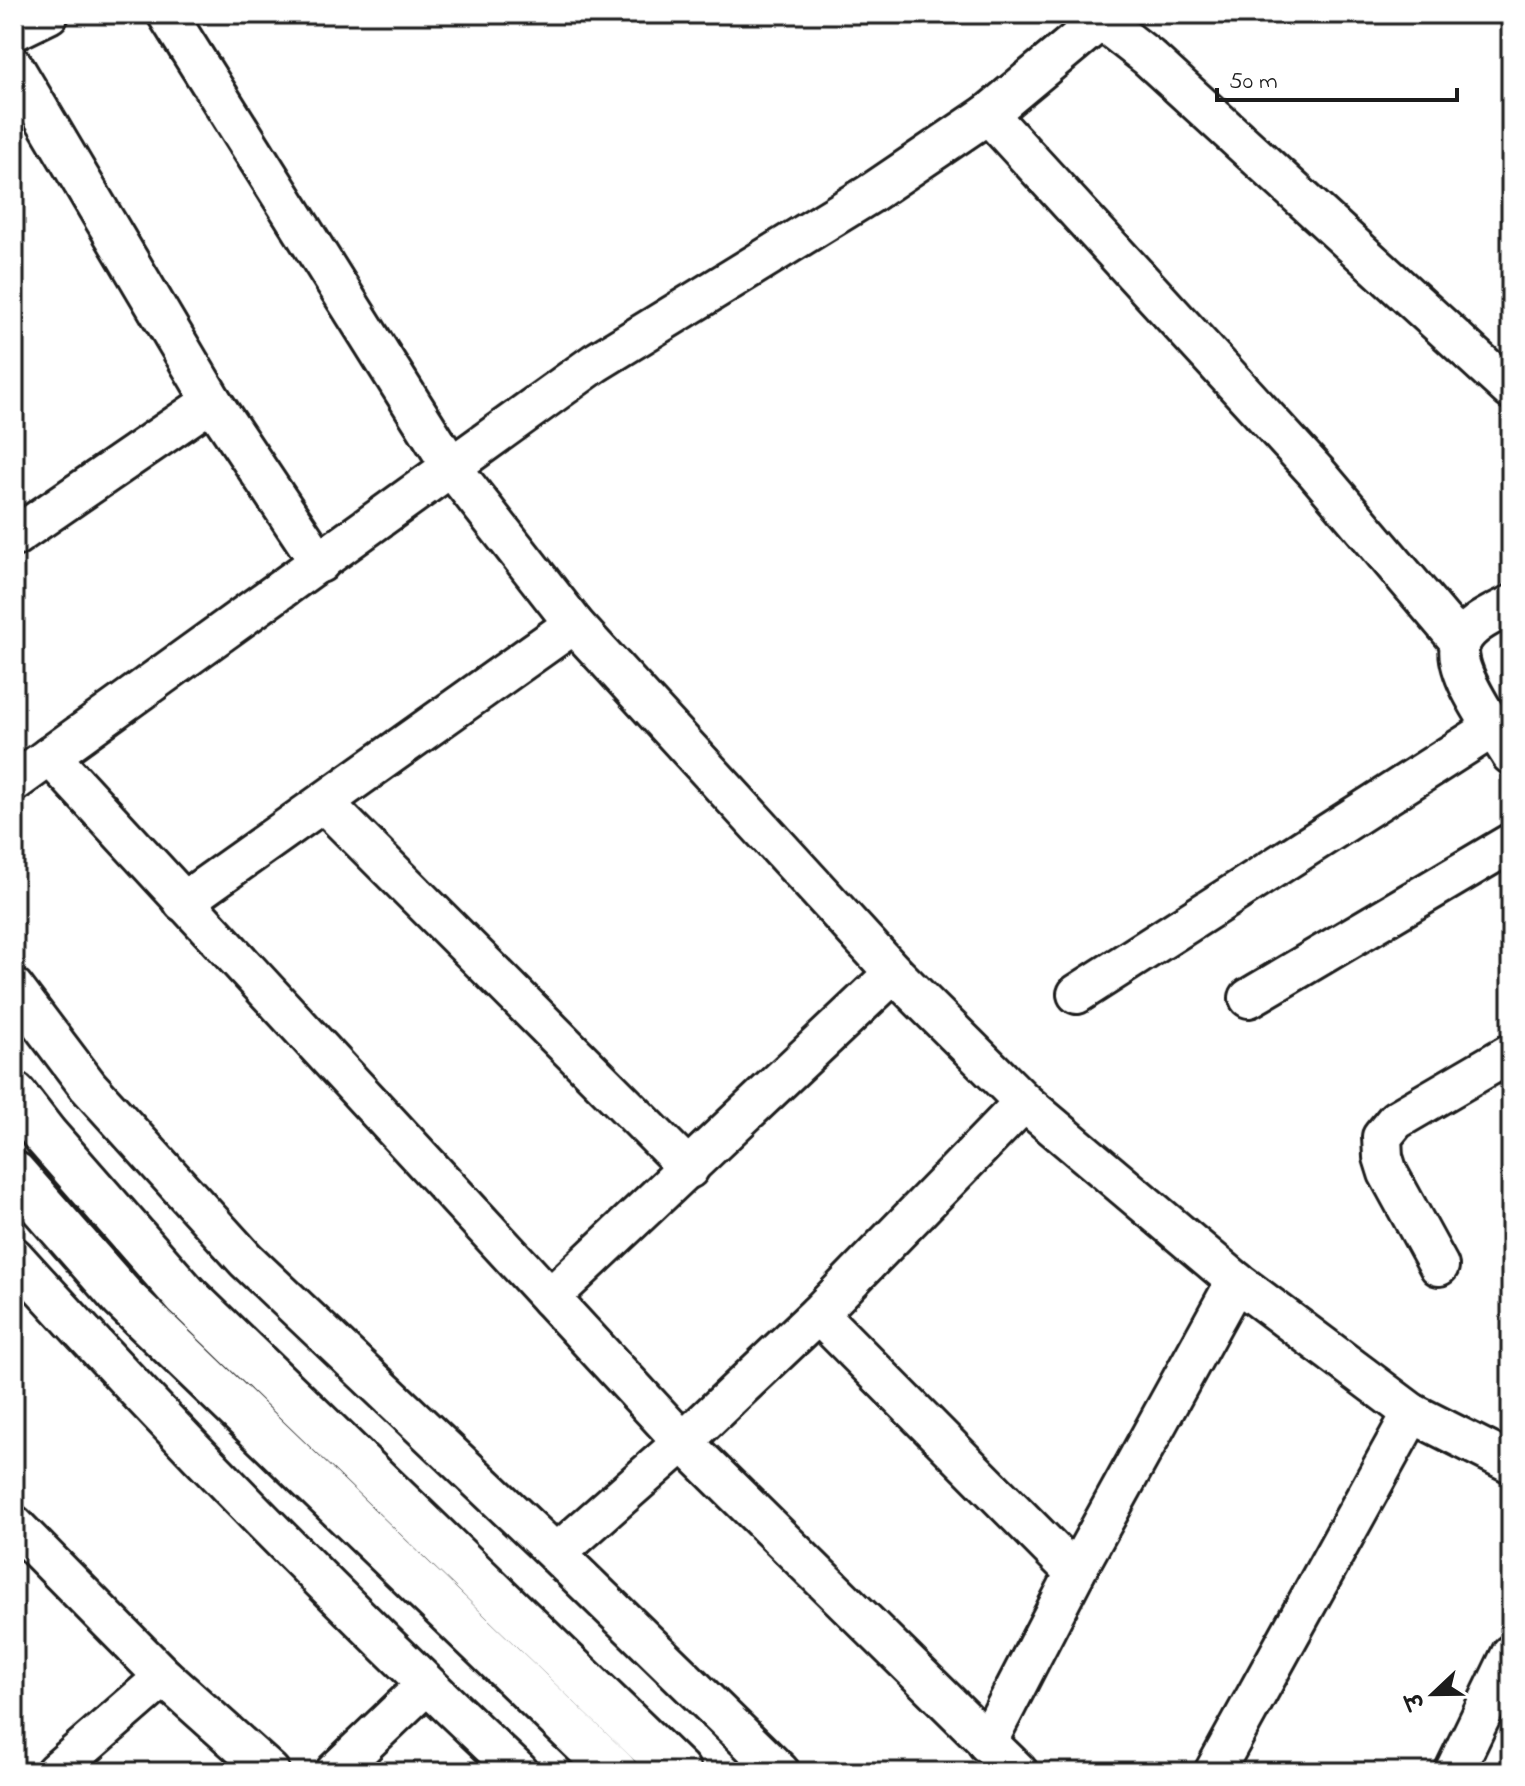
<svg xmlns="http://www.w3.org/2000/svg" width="1525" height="1786" font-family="'Indie Flower','Playpen Sans Deva',sans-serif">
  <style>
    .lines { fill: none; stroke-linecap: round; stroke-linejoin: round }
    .minor-casing { stroke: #1c1c1c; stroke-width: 44 }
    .tertiary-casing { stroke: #1c1c1c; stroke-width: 50 }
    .minor { stroke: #fff; stroke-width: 38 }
    .tertiary { stroke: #fff; stroke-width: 44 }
  </style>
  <rect width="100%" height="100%" fill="#fff"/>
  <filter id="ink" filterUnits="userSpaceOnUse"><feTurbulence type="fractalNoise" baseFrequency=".0125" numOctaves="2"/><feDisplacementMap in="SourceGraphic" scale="16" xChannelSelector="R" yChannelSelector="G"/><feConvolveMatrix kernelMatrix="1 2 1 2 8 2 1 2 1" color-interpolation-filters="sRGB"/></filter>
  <g filter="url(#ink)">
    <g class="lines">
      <defs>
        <g id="minor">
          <path d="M167,14l285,454 122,156 320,349 130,129 212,179 176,132 99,50"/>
          <path d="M1093,14l55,43 363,333"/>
          <path d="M14,31l35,-17"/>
          <path d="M14,67l198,334 108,162"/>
          <path d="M988,114l329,359 144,170"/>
          <path d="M14,537l198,-136"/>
          <path d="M1511,605c-17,9 -41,18 -50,37 -12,26 36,90 50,113"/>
          <path d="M50,756l633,686 335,330"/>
          <path d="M14,782l581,-419 275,-169 118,-80 113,-94"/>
          <path d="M325,804l364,365"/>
          <path d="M183,902l391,-278"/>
          <path d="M14,988l74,98 158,174 310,294 224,218"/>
          <path d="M1077,994l417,-267"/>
          <path d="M1249,998l262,-155"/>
          <path d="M14,1257c161,178 330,350 505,515"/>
          <path d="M1439,1266l-51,-93 -5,-16 -1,-20 14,-17 115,-67"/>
          <path d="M550,1298l344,-325"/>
          <path d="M818,1314l257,259"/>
          <path d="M14,1525l150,152 106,95"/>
          <path d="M556,1554l127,-112 135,-128 206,-212"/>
          <path d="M987,1743l88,-170 161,-292"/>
          <path d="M55,1772l109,-95"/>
          <path d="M335,1772l91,-87"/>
          <path d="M1214,1772l198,-359"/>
          <path d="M1454,1772l57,-118"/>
        </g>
        <g id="tertiary">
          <path d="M14,1095l31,40 141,161 492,476"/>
          <path d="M14,1174l109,124 492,474"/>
        </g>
      </defs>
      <!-- minor casing -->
      <use href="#minor" class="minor-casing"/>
      <!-- tertiary casing -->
      <use href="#tertiary" class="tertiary-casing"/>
      <!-- minor -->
      <use href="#minor" class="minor"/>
      <!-- tertiary -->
      <use href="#tertiary" class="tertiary"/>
    </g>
  </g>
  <!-- margin -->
  <rect width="1525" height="1786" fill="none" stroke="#fff" stroke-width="48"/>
  <rect x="24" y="24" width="1477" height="1738" fill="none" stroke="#1c1c1c" stroke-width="3" filter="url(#ink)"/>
  <!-- north arrow -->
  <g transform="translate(1433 1694) rotate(248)" stroke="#ffffff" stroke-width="6" paint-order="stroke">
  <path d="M0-6L14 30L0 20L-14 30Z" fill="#1c1c1c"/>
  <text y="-12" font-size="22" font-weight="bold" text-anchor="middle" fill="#1c1c1c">उ</text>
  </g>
  <!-- scale -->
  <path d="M1217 88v12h240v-12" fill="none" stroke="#1c1c1c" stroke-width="4"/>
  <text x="1229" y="88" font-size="24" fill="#1c1c1c" stroke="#ffffff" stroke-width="6" paint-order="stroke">50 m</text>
</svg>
